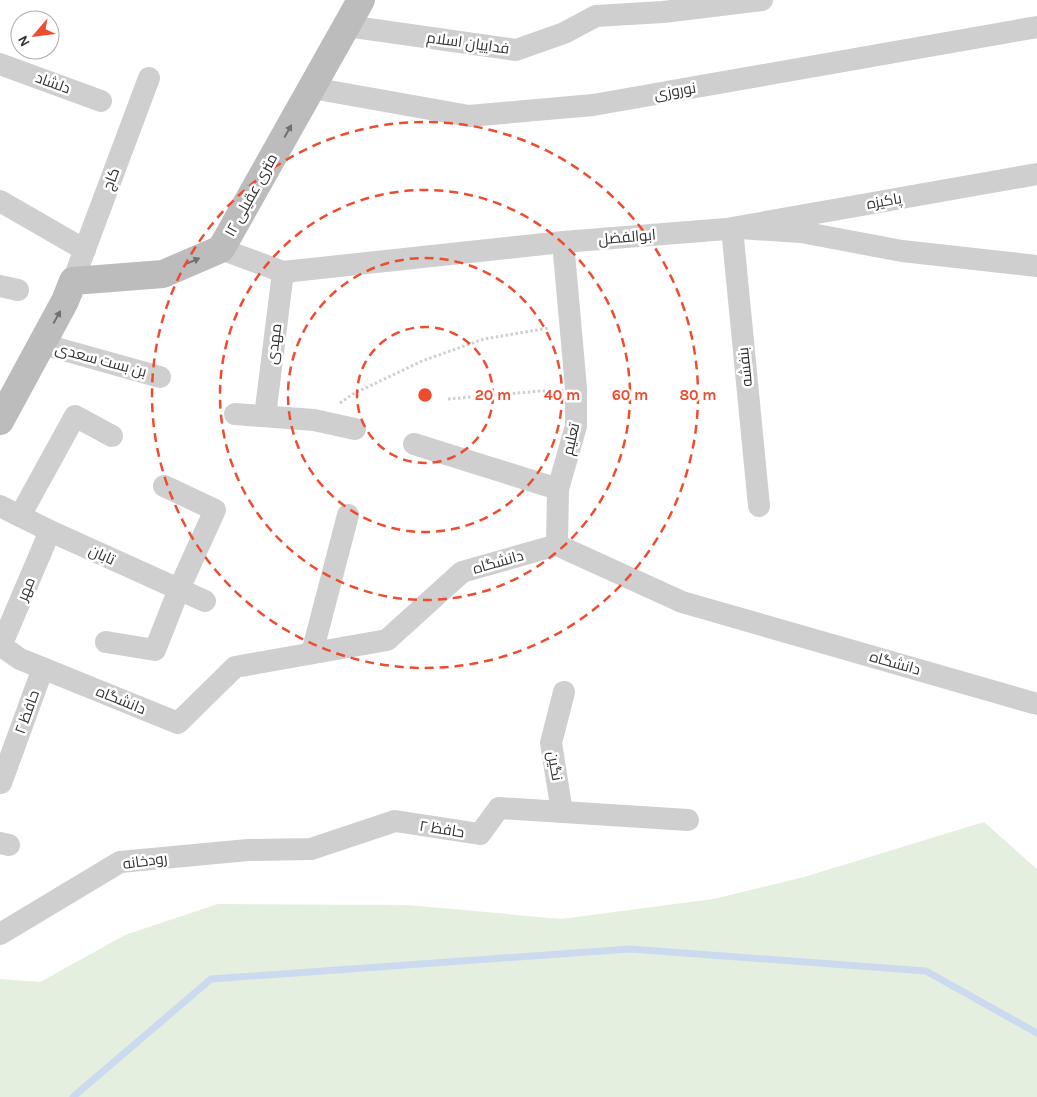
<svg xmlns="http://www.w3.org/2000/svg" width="1037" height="1097" font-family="Karla,Cairo,sans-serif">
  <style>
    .green { fill: #e5efe0 }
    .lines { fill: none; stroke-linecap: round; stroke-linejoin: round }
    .stream { stroke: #ccdaef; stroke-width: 7 }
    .path { stroke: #cfcfcf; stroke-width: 3; stroke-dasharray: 2.5 2.5; stroke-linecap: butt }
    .street { stroke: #cfcfcf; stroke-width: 22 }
    .secondary { stroke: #bcbcbc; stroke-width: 28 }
    .oneway { fill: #707070 }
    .ring { fill: none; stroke: #ef4c2f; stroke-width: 2.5; stroke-dasharray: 9 6 }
    .labels { text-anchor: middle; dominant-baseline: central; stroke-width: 5; stroke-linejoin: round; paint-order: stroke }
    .street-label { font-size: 15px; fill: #323232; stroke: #fff }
    .centre { fill: #ef4c2f; stroke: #fff; stroke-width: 2.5 }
    .ring-label { font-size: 15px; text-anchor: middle; font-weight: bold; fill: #ef4c2f; stroke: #fff; stroke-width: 5; stroke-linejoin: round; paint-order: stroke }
  </style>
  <rect width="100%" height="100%" fill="#fff"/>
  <!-- green -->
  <path class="green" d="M984,822l53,47v228h-1037v-118l40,3 85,-47 93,-31 190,1 153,14 152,-20 91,-22z"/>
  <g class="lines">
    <!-- stream -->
    <path class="stream" d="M73,1097l138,-118 419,-30 296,22 111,62"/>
    <!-- path -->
    <g class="path">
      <path d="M448,399l105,-9"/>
      <path d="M340,403l13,-9 69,-33 62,-22 65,-11"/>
    </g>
    <!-- street -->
    <g class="street">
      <path d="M347,26l169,24 48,-17 32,-17 67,-4 99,-12"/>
      <path d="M0,64l101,37"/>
      <path d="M312,88l157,28 124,-11 444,-78"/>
      <path d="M0,201l85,49"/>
      <path d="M221,249l62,23 280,-30 176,-14 62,4 101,19 135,15"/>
      <path d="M73,281l76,-203"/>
      <path d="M0,286l18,4"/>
      <path d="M42,344l118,33"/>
      <path d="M235,414l79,6 41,9"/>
      <path d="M265,416l18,-144"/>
      <path d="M414,444l144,45"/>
      <path d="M0,506l50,25 155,70"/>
      <path d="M759,506l-27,-278 305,-54"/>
      <path d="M20,516l55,-100 37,20"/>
      <path d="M557,545l1,-56 18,-63v-38l-13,-146"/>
      <path d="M106,642l49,8 24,-61 36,-79 -51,-24"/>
      <path d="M0,645l20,14 158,64 57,-56 152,-27 75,-68 95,-27 125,57 355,102"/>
      <path d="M1,646l49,-115"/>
      <path d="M312,653l36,-138"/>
      <path d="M1,783l42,-115"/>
      <path d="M562,812l-11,-69 13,-51"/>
      <path d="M0,843l9,2"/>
      <path d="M0,934l120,-72 128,-12 63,-1 84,-28 85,13 19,-26 189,12"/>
    </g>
    <!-- secondary -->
    <path class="secondary" d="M0,421l65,-120 8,-20 90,-7 58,-25 140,-249"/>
  </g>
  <!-- one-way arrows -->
  <defs><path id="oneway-solid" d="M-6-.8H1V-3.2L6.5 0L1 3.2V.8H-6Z" transform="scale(1.25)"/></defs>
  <g class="oneway">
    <use href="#oneway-solid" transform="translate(288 131) rotate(-61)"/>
    <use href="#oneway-solid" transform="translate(193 261) rotate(-23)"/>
    <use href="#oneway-solid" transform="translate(57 317) rotate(-61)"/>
  </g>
  <!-- distance rings -->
  <g class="ring">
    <circle cx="425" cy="395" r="68"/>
    <circle cx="425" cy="395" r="137"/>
    <circle cx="425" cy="395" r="205"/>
    <circle cx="425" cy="395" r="273"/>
  </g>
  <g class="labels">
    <!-- street labels -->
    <g class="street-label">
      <text transform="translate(468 43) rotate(8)">فداییان اسلام</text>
      <text transform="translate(53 83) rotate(20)">دلشاد</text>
      <text transform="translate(675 91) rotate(-10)">نوروزی</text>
      <text transform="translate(111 179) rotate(-69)">کاج</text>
      <text transform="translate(251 195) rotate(-61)">۱۲ متری عقیلی</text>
      <text transform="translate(884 201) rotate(-10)">پاکیزه</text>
      <text transform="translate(627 237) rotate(-5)">ابوالفضل</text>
      <text transform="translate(274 344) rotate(-83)">مهدی</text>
      <text transform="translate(101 360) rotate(15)">بن بست سعدی</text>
      <text transform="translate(745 367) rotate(-96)">بنفشه</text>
      <text transform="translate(571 439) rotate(-77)">تعلیم</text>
      <text transform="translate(102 555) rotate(24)">تابان</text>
      <text transform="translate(498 562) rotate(-16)">دانشگاه</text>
      <text transform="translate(26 589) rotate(-67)">مهر</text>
      <text transform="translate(895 663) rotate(16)">دانشگاه</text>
      <text transform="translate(121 700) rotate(22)">دانشگاه</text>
      <text transform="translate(27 712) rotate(-70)">حافظ ۲</text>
      <text transform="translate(555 766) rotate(80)">نگین</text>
      <text transform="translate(442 829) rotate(9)">حافظ ۲</text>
      <text transform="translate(145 861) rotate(-8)">رودخانه</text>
    </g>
  </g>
  <circle cx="425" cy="395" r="8" class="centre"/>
  <g class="ring-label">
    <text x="493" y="400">20 m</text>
    <text x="562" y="400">40 m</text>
    <text x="630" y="400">60 m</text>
    <text x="698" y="400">80 m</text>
  </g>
  <!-- north arrow -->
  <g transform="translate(35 35) rotate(242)"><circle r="24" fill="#ffffff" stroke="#adadad"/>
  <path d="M0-4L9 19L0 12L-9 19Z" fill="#ef4c2f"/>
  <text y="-8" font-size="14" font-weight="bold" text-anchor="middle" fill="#323232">N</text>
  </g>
</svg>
